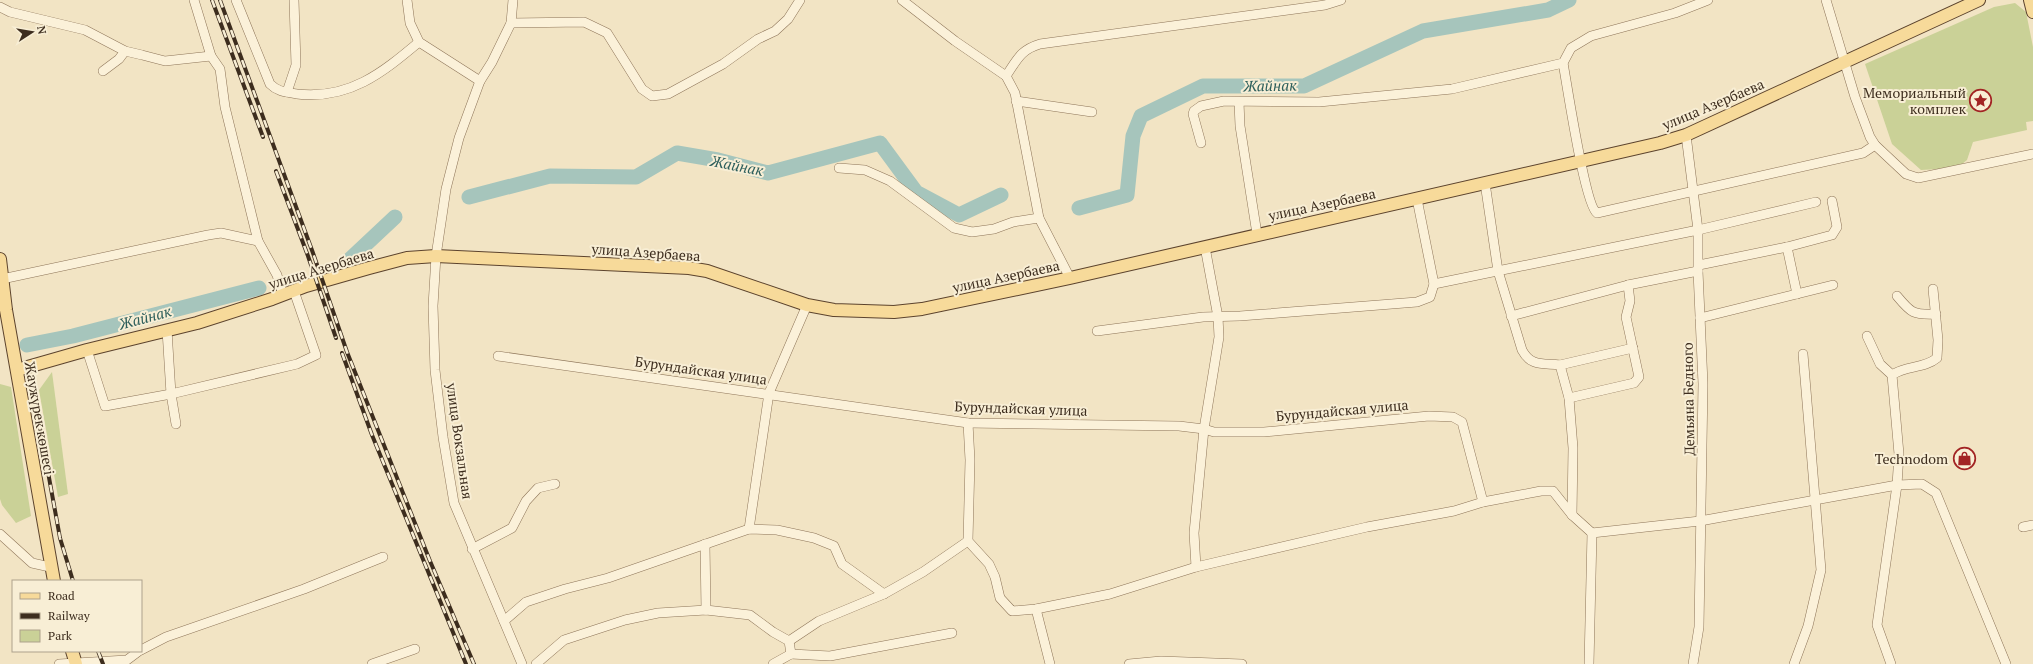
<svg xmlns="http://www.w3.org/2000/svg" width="2033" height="664" font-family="'PT Serif',serif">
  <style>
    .green { fill: #cad197 }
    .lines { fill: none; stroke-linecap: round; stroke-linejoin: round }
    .river { stroke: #a6c5bc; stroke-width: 15 }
    .minor-casing { stroke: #8e7559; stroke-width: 10 }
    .major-casing { stroke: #5c432d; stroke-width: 14 }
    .minor { stroke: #fbf1d9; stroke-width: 9 }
    .major { stroke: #f7da9a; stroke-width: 12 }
    .rail-casing { stroke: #3d2d1e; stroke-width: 4 }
    .rail { stroke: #f8eed5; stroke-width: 2.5; stroke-dasharray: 8; stroke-linecap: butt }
    .labels { text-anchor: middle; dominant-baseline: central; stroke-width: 4; stroke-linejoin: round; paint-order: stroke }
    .poi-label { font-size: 14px; fill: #3d2d1e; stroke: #f8eed5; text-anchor: end }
    .street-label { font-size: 14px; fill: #3d2d1e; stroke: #f8eed5 }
    .water-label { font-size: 15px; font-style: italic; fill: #2c5e5b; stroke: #f8eed5 }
  </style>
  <rect width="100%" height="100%" fill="#f2e4c4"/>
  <!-- green -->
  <g class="green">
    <path d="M2015,3l11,9 7,35v74l-7,1 1,8 -54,12 -6,18 -10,8 -36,2 -29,-26 -27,-80 129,-57z"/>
    <path d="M52,372l16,122 -10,3 -19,-107z"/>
    <path d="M0,384l11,3 20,129 -15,7 -14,-18 -2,-6z"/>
  </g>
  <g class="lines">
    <!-- river -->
    <g class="river">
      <path d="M469,197l81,-21 86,1 41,-24 41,7 50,13 112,-30 36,49 43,23 42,-20"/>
      <path d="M1079,208l48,-13 6,-59 8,-20 62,-30h101l119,-55 125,-21 21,-10"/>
      <path d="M347,262l48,-45"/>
      <path d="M27,345l46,-9 186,-48"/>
    </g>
    <defs>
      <g id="minor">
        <path d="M194,0l17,56 9,13 5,38 33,134 19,34 6,20"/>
        <path d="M236,0l34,84c8,8 16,8 27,10 52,6 85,-21 122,-52"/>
        <path d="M407,0l3,23 9,19 61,39"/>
        <path d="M513,0l-2,23 -19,39 -12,19 -21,57 -13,51 -10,67 -3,50 2,64 8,67 11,66 68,161"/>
        <path d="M902,0l53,41 51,35 9,17 24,125 31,60"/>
        <path d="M1826,0l29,97 15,40 5,8 31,29 12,4 115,-24"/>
        <path d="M0,7l10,5 75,18 40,21 17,4 23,6 46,-5"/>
        <path d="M511,23l73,-1 23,11 35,56 10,7 16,-2 55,-30 35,-25 17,-8 13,-12 12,-19"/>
        <path d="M1563,63c4,21 22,143 34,150l266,-60 12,-8"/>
        <path d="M103,71l16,-12 6,-8"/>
        <path d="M1006,76c11,-16 14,-26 34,-32l285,-39 16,-5"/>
        <path d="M287,92l9,-27 -2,-65"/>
        <path d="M1016,101l76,11"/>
        <path d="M1239,102l1,24 17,108"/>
        <path d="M1686,135l12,95v41l5,113 -4,243 -6,37"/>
        <path d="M1201,143l-8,-29 1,-3 7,-5 23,-5 95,1 133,-13 111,-26 8,-15 20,-12 84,-23 33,-13"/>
        <path d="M839,168l26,2 25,11 64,47 18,4 22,-3 19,-7 26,-4"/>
        <path d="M1485,183l13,88 24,79c9,17 21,13 38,15l9,33 4,50 -1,67"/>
        <path d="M1787,247l10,47"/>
        <path d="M1699,265l88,-18 45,-12 5,-8 -5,-26"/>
        <path d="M2,279l206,-44 13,-2 37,8"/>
        <path d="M1434,284l264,-54 118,-28"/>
        <path d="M1897,296c14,17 16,19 39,18"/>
        <path d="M1511,316l117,-31 70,-14"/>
        <path d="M1700,318l133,-33"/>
        <path d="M167,330l4,64 5,30"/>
        <path d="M1097,331l106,-14 37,-1 177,-14 13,-5 4,-13 -17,-85"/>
        <path d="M1867,336l13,28 12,11"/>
        <path d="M87,350l18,56 66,-12 126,-30 19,-9 -22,-64"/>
        <path d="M498,356l470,67 211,3 25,3 10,3h50l165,-16 24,1 9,5 21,80"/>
        <path d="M1560,365l73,-17"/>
        <path d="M1569,398l65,-15 5,-6 -13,-60 4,-16 -2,-16"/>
        <path d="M968,423l2,37 -2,81 21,23 6,13 5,21 12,13 24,-2 74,-15 86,-27 171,-40 87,-16 29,-9 58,-11h12l19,24 20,18 108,-12 197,-36 25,-1 14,9 70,171"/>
        <path d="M2023,527l10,-2"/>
        <path d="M749,529l20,-136 38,-88"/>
        <path d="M0,534l32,29 18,4"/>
        <path d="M705,544l1,66"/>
        <path d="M472,549l40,-21 14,-27 12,-13 17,-4"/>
        <path d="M1196,567l-2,-34 10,-104 15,-92 -1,-20 -13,-70"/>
        <path d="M1036,609l14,55"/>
        <path d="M504,621l22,-19 39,-13 43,-11 141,-49 28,1 37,8 20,8 8,18 42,30"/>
        <path d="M789,641l30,-20 65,-27 39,-22 45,-31"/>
        <path d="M141,650l25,-13 138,-48 79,-32"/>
        <path d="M791,654l39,2 122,-23"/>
        <path d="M59,664l68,-4 12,-9"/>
        <path d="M372,664l43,-15"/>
        <path d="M536,664l28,-24 61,-20 33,-7 48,-3 44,5 23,17 16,9 2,13 -18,10"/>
        <path d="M1129,664l32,-3 81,3"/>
        <path d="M1589,664l3,-131"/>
        <path d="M1794,664l14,-38 13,-56 -18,-216"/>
        <path d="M1891,664l-14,-39 20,-140 2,-31 -7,-79c14,-10 32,-6 45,-17l1,-18 -5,-51"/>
      </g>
      <g id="major">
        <path d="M2030,0l3,12"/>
        <path d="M0,259l6,51 48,271"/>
        <path d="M17,370l70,-20 110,-27 75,-24 34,-13 63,-18 38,-10 29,-2 253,12 18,3 100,34 27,5 60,2 28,-3 148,-31 590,-135 26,-8 293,-135"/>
        <path d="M72,651l4,13"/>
      </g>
    </defs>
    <!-- minor casing -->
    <use href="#minor" class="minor-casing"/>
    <!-- major casing -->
    <use href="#major" class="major-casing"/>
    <!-- minor -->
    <use href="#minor" class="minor"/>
    <!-- major -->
    <use href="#major" class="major"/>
    <defs>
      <g id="rail">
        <path d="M212,0l51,137"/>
        <path d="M220,0l93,253 34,99 83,209 44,103"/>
        <path d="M276,171l32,85 28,82"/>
        <path d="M342,353l30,82 94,229"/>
        <path d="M36,406l24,132 13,43"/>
        <path d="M98,651l5,13"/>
      </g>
    </defs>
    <!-- rail casing -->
    <use href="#rail" class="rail-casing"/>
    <!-- rail -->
    <use href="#rail" class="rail"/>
  </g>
  <!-- icons -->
  <defs>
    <symbol id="sight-ring" viewBox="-11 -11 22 22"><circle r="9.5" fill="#f8eed5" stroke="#a22424" stroke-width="1.5"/><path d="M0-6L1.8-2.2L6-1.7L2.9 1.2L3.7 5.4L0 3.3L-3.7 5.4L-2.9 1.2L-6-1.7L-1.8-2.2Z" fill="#a22424"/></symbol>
    <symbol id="shop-ring" viewBox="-11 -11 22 22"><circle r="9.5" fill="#f8eed5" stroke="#a22424" stroke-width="1.5"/><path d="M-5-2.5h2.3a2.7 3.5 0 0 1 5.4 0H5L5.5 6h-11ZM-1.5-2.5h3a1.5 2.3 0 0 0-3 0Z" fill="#a22424"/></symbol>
  </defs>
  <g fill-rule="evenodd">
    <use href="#sight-ring" x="1968" y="88" width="25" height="25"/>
    <use href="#shop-ring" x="1952" y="446" width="25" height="25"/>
  </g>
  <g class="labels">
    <!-- poi labels -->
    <g class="poi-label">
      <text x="1966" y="92">Мемориальный<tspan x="1966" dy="16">комплек</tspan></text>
      <text x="1948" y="458">Technodom</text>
    </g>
    <!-- street labels -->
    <g class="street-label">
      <text transform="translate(1713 104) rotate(-23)">улица Азербаева</text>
      <text transform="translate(1322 204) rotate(-12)">улица Азербаева</text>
      <text transform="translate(646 252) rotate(4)">улица Азербаева</text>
      <text transform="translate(321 268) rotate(-17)">улица Азербаева</text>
      <text transform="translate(1006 276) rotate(-12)">улица Азербаева</text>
      <text transform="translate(701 370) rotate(8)">Бурундайская улица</text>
      <text transform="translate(1688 399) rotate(-91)">Демьяна Бедного</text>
      <text transform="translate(1021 408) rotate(2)">Бурундайская улица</text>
      <text transform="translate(1342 410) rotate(-5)">Бурундайская улица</text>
      <text transform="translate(40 418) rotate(80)">Жаужүрек көшесі</text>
      <text transform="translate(460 441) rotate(82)">улица Вокзальная</text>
    </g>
    <!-- water labels -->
    <g class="water-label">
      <text transform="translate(1270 85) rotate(-1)">Жайнак</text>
      <text transform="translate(737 165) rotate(11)">Жайнак</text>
      <text transform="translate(145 317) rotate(-15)">Жайнак</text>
    </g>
  </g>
  <!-- legend -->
  <rect x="12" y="580" width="130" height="72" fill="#f8eed5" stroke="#ada18c"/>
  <rect x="20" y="593" width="20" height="6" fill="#f7da9a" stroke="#ada18c"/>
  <text x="48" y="600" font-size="12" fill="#3d2d1e">Road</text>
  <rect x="20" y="613" width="20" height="6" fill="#3d2d1e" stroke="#ada18c"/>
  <text x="48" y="620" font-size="12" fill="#3d2d1e">Railway</text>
  <rect x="20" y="630" width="20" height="12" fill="#cad197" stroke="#ada18c"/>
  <text x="48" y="640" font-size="12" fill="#3d2d1e">Park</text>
  <!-- north arrow -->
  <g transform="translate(32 32) rotate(78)" stroke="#f8eed5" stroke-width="3" paint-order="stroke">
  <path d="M0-3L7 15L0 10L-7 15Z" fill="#3d2d1e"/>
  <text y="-6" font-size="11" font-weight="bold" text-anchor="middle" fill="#3d2d1e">N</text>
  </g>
</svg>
